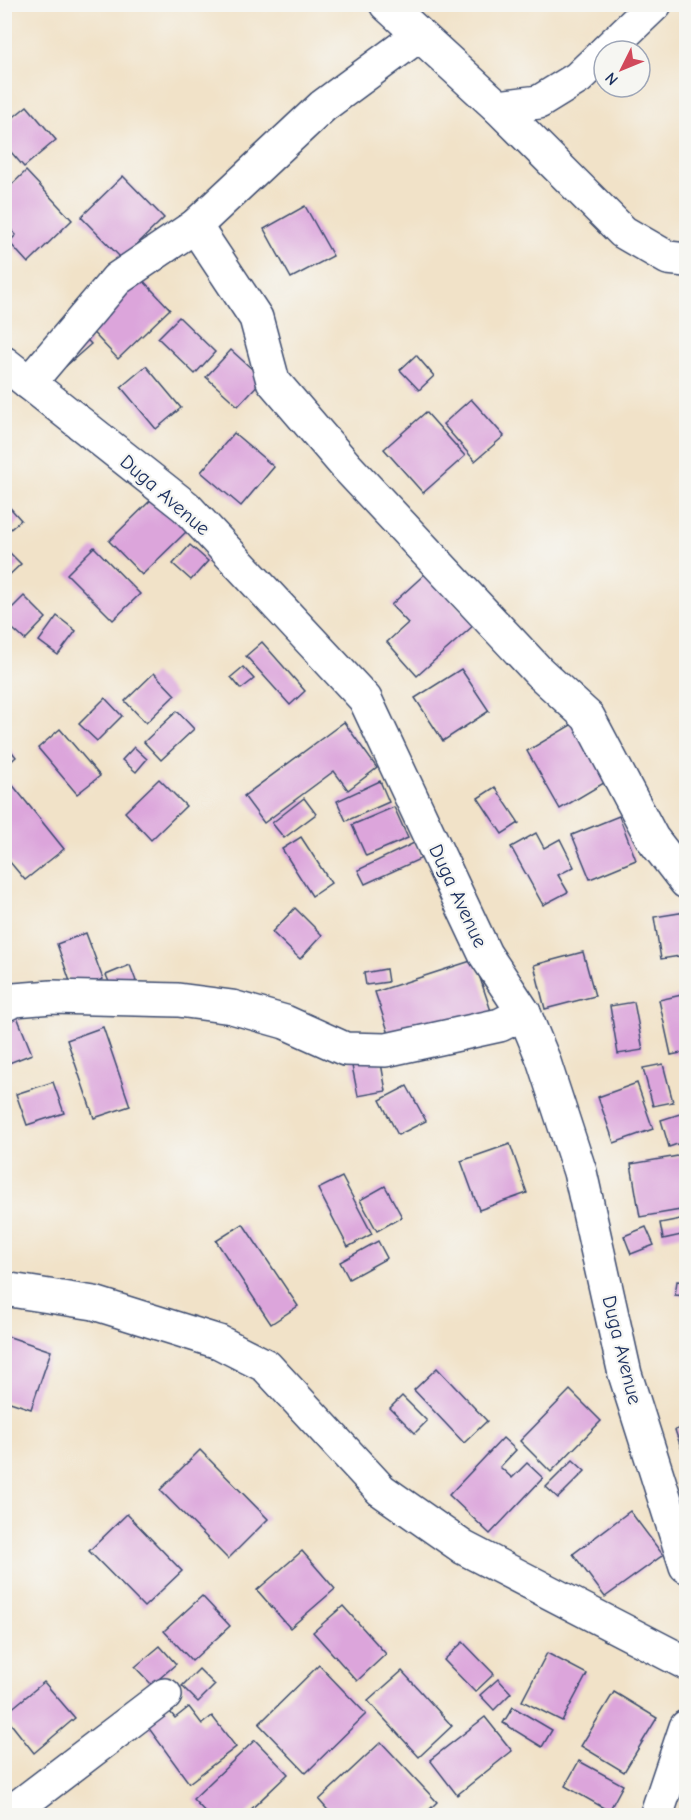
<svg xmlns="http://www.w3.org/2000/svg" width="691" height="1820" font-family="'Comic Neue',sans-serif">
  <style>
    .building { fill: #dca5db }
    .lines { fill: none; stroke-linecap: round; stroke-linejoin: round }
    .minor-casing { stroke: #3b4a6e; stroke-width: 36 }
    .minor { stroke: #fff; stroke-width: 33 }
    .labels { text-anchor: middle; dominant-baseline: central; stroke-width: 4.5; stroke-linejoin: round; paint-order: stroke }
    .street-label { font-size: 20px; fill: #1b2f5e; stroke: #f6f6f2 }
  </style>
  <rect width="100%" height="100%" fill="#f6f6f2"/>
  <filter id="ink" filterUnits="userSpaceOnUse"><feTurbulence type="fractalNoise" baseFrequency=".0167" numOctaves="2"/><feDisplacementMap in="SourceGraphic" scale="12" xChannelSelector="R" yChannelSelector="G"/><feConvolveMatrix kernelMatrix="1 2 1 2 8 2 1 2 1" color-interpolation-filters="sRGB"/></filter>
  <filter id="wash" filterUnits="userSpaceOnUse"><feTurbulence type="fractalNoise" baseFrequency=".008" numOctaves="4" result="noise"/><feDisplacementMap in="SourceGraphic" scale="24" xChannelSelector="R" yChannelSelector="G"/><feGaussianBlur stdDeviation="1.35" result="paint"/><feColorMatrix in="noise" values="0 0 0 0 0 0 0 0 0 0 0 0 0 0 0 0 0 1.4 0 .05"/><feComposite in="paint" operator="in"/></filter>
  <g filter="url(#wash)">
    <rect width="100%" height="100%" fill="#f1e2c8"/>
    <g id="blocks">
      <!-- building -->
      <g class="building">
        <path d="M27,106l29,34 -32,27 -20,-23v-19z"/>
        <path d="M26,171l46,49 -44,43 -19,-21 7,-7 -12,-13v-30z"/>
        <path d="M123,176l41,42 -42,41 -41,-42z"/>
        <path d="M305,206l28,50 -42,22 -27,-49z"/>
        <path d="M136,273l34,36 -52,50 -34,-36z"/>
        <path d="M179,317l36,35 -20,22 -37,-36z"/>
        <path d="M78,330l13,14 -25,22 -13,-13z"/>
        <path d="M231,350l32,29 -25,27 -32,-29z"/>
        <path d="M416,355l18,21 -15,14 -19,-20z"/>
        <path d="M146,366l35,42 -25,21 -35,-42z"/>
        <path d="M471,399l33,37 -29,25 -32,-37z"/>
        <path d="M426,412l39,44 -42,37 -39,-44z"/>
        <path d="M234,433l40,34 -33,39 -40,-34z"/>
        <path d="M154,497l33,34 -45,44 -33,-34z"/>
        <path d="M4,501l17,19 -15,13 -2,-1z"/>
        <path d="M190,545l18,16 -17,19 -18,-16z"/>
        <path d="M4,547l17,17 -17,16z"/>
        <path d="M94,547l46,47 -27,26 -46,-46z"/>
        <path d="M427,572l47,53 -57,51 -30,-34 21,-19 -17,-18z"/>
        <path d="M24,596l22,22 -21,22 -21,-19v-5z"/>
        <path d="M57,616l19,15 -18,24 -19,-14z"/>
        <path d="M262,642l43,49 -15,14 -44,-49z"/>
        <path d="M243,667l11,12 -13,10 -10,-12z"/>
        <path d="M461,669l28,42 -46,30 -28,-43z"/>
        <path d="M154,673l21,22 -29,28 -21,-22z"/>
        <path d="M105,698l17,18 -25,25 -18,-17z"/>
        <path d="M177,711l17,18 -33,31 -17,-18z"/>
        <path d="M344,722l33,46 -29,22 -14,-19 -70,52 -20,-27z"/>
        <path d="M576,722l33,58 -49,29 -33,-58z"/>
        <path d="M60,729l40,47 -23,18 -39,-46z"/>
        <path d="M5,743l11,14 -11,10z"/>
        <path d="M134,747l13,12 -11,13 -14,-12z"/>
        <path d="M159,779l27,27 -35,34 -26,-28z"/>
        <path d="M380,781l9,21 -43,19 -9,-20z"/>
        <path d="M11,783l53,66 -39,31 -21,-25v-66z"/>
        <path d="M495,787l24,36 -17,11 -24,-36z"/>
        <path d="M304,798l12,16 -32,24 -12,-15z"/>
        <path d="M394,807l14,31 -42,18 -14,-31z"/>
        <path d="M619,816l17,44 -46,19 -18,-44z"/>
        <path d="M536,833l8,15 16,-9 14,28 -16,8 10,17 -25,13 -32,-58z"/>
        <path d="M301,837l30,46 -19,13 -30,-47z"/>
        <path d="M414,843l8,15 -57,26 -7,-14z"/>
        <path d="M295,908l27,27 -22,24 -28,-27z"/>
        <path d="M686,912v43l-25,4 -7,-42z"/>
        <path d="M86,933l17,46 -30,11 -16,-46z"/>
        <path d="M583,952l12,44 -50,13 -11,-44z"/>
        <path d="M474,960l18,54 -99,32 -18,-54z"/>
        <path d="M130,965l6,16 -23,10 -7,-16z"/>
        <path d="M386,969l2,13 -22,3 -2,-12z"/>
        <path d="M686,994v58l-15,3 -12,-55z"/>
        <path d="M634,1002l9,48 -25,4 -8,-48z"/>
        <path d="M12,1004l20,50 -28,11v-58z"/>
        <path d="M103,1027l27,79 -36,12 -27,-78z"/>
        <path d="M379,1052l7,39 -28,5 -8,-40z"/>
        <path d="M663,1064l10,38 -20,4 -10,-38z"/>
        <path d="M53,1082l11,31 -37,12 -11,-31z"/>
        <path d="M637,1083l16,46 -39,14 -16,-46z"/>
        <path d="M407,1086l19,35 -28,14 -18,-35z"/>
        <path d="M686,1112v29l-17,6 -8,-27z"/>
        <path d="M510,1144l17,49 -48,17 -18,-49z"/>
        <path d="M684,1155l2,54 -46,8 -9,-53z"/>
        <path d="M342,1177l30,57 -24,13 -30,-58z"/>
        <path d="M385,1186l17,31 -25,14 -17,-31z"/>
        <path d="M686,1218v16l-23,5 -3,-16z"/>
        <path d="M243,1224l55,82 -27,18 -55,-83z"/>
        <path d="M646,1227l8,18 -23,9 -7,-18z"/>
        <path d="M378,1241l9,17 -38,21 -9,-17z"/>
        <path d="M677,1281l9,1v14l-11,-1z"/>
        <path d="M4,1335l47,16 -20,58 -27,-9z"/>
        <path d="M437,1368l50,53 -23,22 -50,-53z"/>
        <path d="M570,1390l31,31 -50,51 -31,-31z"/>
        <path d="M402,1396l25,25 -12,12 -25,-25z"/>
        <path d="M686,1426v29l-2,1 -9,-26z"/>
        <path d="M503,1438l13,12 -16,17 12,11 15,-15 16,15 -53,56 -41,-39z"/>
        <path d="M200,1450l68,69 -40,40 -68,-69z"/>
        <path d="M573,1460l12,11 -27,27 -12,-11z"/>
        <path d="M630,1511l33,44 -58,42 -32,-43z"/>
        <path d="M127,1514l55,57 -38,36 -55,-56z"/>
        <path d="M302,1551l33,38 -45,39 -33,-38z"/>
        <path d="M202,1596l28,30 -38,35 -28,-30z"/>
        <path d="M343,1606l43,48 -29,27 -44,-49z"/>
        <path d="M463,1642l31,32 -19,18 -31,-32z"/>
        <path d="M160,1646l16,18 -24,21 -17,-18z"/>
        <path d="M547,1653l40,21 -25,47 -40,-20z"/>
        <path d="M319,1665l47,49 -60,59 -47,-49z"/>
        <path d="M199,1669l16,16 -17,17 -16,-16z"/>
        <path d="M402,1671l50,55 -33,31 -51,-56z"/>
        <path d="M498,1679l13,14 -17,17 -14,-15z"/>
        <path d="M44,1682l31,36 -41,35 -30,-38z"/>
        <path d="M614,1692l43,26 -33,54 -43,-26z"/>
        <path d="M166,1707l9,11 14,-11 13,17 10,-8 24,31 -47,36 -44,-60z"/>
        <path d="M513,1707l39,23 -10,17 -39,-24z"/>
        <path d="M485,1717l27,34 -55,44 -27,-35z"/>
        <path d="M255,1740l33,34 -44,42h-35l-16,-17z"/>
        <path d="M381,1742l56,60 -14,14h-90l-14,-16z"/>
        <path d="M579,1761l44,24 -14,26 -44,-25z"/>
      </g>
    </g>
  </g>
  <g filter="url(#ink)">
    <use href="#blocks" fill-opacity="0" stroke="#3b4a6e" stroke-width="1.5"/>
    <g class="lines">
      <defs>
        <g id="minor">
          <path d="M386,4l112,103 41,-5 39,-24 26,-25"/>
          <path d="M606,51l49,-47"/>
          <path d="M498,107l125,125 45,26 18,2"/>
          <path d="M195,226l61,92 17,63 73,85 193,206 49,45 64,121 34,44"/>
          <path d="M4,363l182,144 179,192 120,255 39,59 19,46 37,113 45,202 61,192"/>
          <path d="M29,383l88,-104 78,-53 128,-120 96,-71"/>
          <path d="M4,1005l10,-5 38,-3 126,3 54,7 53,15 60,27 41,1 114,-25 24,-12"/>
          <path d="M4,1289l90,14 125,39 47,24 115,124 83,58 222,115"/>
          <path d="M6,1816l159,-121"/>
          <path d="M656,1816l30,-89"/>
        </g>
      </defs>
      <!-- minor casing -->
      <use href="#minor" class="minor-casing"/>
      <!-- minor -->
      <use href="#minor" class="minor"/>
    </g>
  </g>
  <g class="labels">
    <!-- street labels -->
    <g class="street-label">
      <text transform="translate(165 495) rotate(41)">Duga Avenue</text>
      <text transform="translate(458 896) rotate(65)">Duga Avenue</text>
      <text transform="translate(622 1350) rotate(76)">Duga Avenue</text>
    </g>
  </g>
  <!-- margin -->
  <rect width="691" height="1820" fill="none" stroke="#f6f6f2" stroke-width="24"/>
  <!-- north arrow -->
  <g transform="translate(622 69) rotate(227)"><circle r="28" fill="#f6f6f2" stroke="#9ea6b7" stroke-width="1.5"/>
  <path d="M0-4.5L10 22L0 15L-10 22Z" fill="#d1495b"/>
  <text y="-9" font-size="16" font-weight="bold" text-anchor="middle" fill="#1b2f5e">N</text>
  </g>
</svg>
